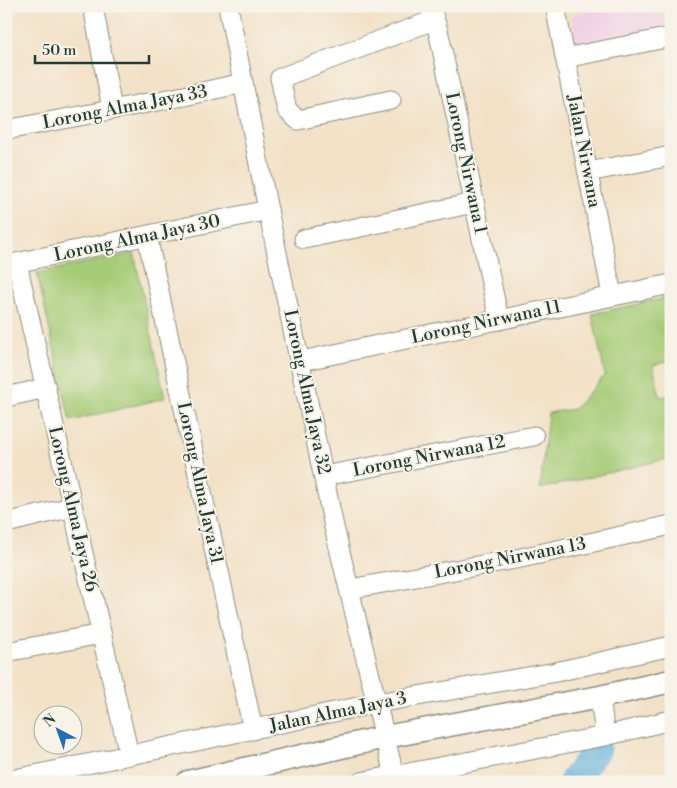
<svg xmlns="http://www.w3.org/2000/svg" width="677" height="788" font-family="'Libre Bodoni',serif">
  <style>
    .built { fill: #f0d0e5 }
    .green { fill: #a6cc77; stroke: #628456 }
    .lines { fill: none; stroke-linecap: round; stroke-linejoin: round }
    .river { stroke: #61adda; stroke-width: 28 }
    .minor-casing { stroke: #898f7e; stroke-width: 21 }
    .tertiary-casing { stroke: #898f7e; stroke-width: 25 }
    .minor { stroke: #fff; stroke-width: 19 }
    .tertiary { stroke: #fff; stroke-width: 22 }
    .labels { text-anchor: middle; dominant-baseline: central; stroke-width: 4; stroke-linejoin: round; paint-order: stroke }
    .street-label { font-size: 18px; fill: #1f3d34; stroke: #f7f3e8 }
  </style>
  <rect width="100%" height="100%" fill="#f7f3e8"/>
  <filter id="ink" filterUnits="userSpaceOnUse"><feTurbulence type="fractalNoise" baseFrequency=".02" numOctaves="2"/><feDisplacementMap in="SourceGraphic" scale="10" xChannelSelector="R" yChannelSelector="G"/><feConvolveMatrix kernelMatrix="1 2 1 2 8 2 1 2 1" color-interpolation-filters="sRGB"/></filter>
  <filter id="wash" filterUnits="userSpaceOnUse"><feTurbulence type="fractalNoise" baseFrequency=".0096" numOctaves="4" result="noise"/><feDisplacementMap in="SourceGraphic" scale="20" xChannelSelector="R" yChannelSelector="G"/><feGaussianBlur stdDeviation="1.12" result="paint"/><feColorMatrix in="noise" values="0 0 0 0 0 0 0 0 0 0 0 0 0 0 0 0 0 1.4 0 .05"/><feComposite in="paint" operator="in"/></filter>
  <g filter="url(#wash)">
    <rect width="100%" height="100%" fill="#f3e1c7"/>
    <!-- built -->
    <path class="built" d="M594,6h77v26l-74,18 -21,-10 -5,-25 24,-6z"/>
    <!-- green -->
    <g class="green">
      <path d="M134,253l31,145 -95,23 -33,-148z"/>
      <path d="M666,298l5,3v60l-18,4 7,32 11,-2v63l-131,31 8,-76 26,-4 31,-34 -13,-61z"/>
    </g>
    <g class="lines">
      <!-- river -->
      <path class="river" d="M572,782l25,-33"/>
    </g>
  </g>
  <g filter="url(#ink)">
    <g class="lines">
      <defs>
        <g id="minor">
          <path d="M93,6l19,103"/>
          <path d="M228,6l40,204 66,317 60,248"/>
          <path d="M430,6l8,24 61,290"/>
          <path d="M555,6l57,289"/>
          <path d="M565,58l106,-21"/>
          <path d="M391,100l-93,20 -11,-10 -7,-32 154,-58"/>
          <path d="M6,130l178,-34 59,-13"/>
          <path d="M588,172l83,-16"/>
          <path d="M147,236l106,494"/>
          <path d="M304,239l170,-36"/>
          <path d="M17,263l112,492"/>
          <path d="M6,265l262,-55"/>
          <path d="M301,361l370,-77"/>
          <path d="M6,397l40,-9"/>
          <path d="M324,476l210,-40"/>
          <path d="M6,523l66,-16"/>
          <path d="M350,589l171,-31 150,-33"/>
          <path d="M6,652l95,-18"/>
          <path d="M600,697l5,39"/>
          <path d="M6,781l371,-78 179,-31 115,-26"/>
          <path d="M361,782l244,-46 66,-16"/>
        </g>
        <path id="tertiary" d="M188,782l197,-45 215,-40 71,-16"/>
      </defs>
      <!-- minor casing -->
      <use href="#minor" class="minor-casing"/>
      <!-- tertiary casing -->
      <use href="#tertiary" class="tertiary-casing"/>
      <!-- minor -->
      <use href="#minor" class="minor"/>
      <!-- tertiary -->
      <use href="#tertiary" class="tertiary"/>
    </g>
  </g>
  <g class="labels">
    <!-- street labels -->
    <g class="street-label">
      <text transform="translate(125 107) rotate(-11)">Lorong Alma Jaya 33</text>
      <text transform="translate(584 151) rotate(79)">Jalan Nirwana</text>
      <text transform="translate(466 163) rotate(78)">Lorong Nirwana 1</text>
      <text transform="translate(137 238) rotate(-12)">Lorong Alma Jaya 30</text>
      <text transform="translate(486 322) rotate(-12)">Lorong Nirwana 11</text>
      <text transform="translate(307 392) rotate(78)">Lorong Alma Jaya 32</text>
      <text transform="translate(429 456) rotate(-11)">Lorong Nirwana 12</text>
      <text transform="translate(200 483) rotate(78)">Lorong Alma Jaya 31</text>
      <text transform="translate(73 509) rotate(77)">Lorong Alma Jaya 26</text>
      <text transform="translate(510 558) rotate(-11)">Lorong Nirwana 13</text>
      <text transform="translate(338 712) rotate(-12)">Jalan Alma Jaya 3</text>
    </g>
  </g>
  <!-- margin -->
  <rect width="677" height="788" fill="none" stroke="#f7f3e8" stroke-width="25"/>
  <!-- north arrow -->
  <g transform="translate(58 730) rotate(319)"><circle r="24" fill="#f7f3e8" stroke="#a1aaa0"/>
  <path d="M0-4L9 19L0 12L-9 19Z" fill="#1f6fb2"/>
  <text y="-8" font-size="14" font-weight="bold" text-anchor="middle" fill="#1f3d34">N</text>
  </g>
  <!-- scale -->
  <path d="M35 55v8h114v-8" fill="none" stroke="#1f3d34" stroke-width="2.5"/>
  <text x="42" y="55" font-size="15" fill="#1f3d34" stroke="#f7f3e8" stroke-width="4" paint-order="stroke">50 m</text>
</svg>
